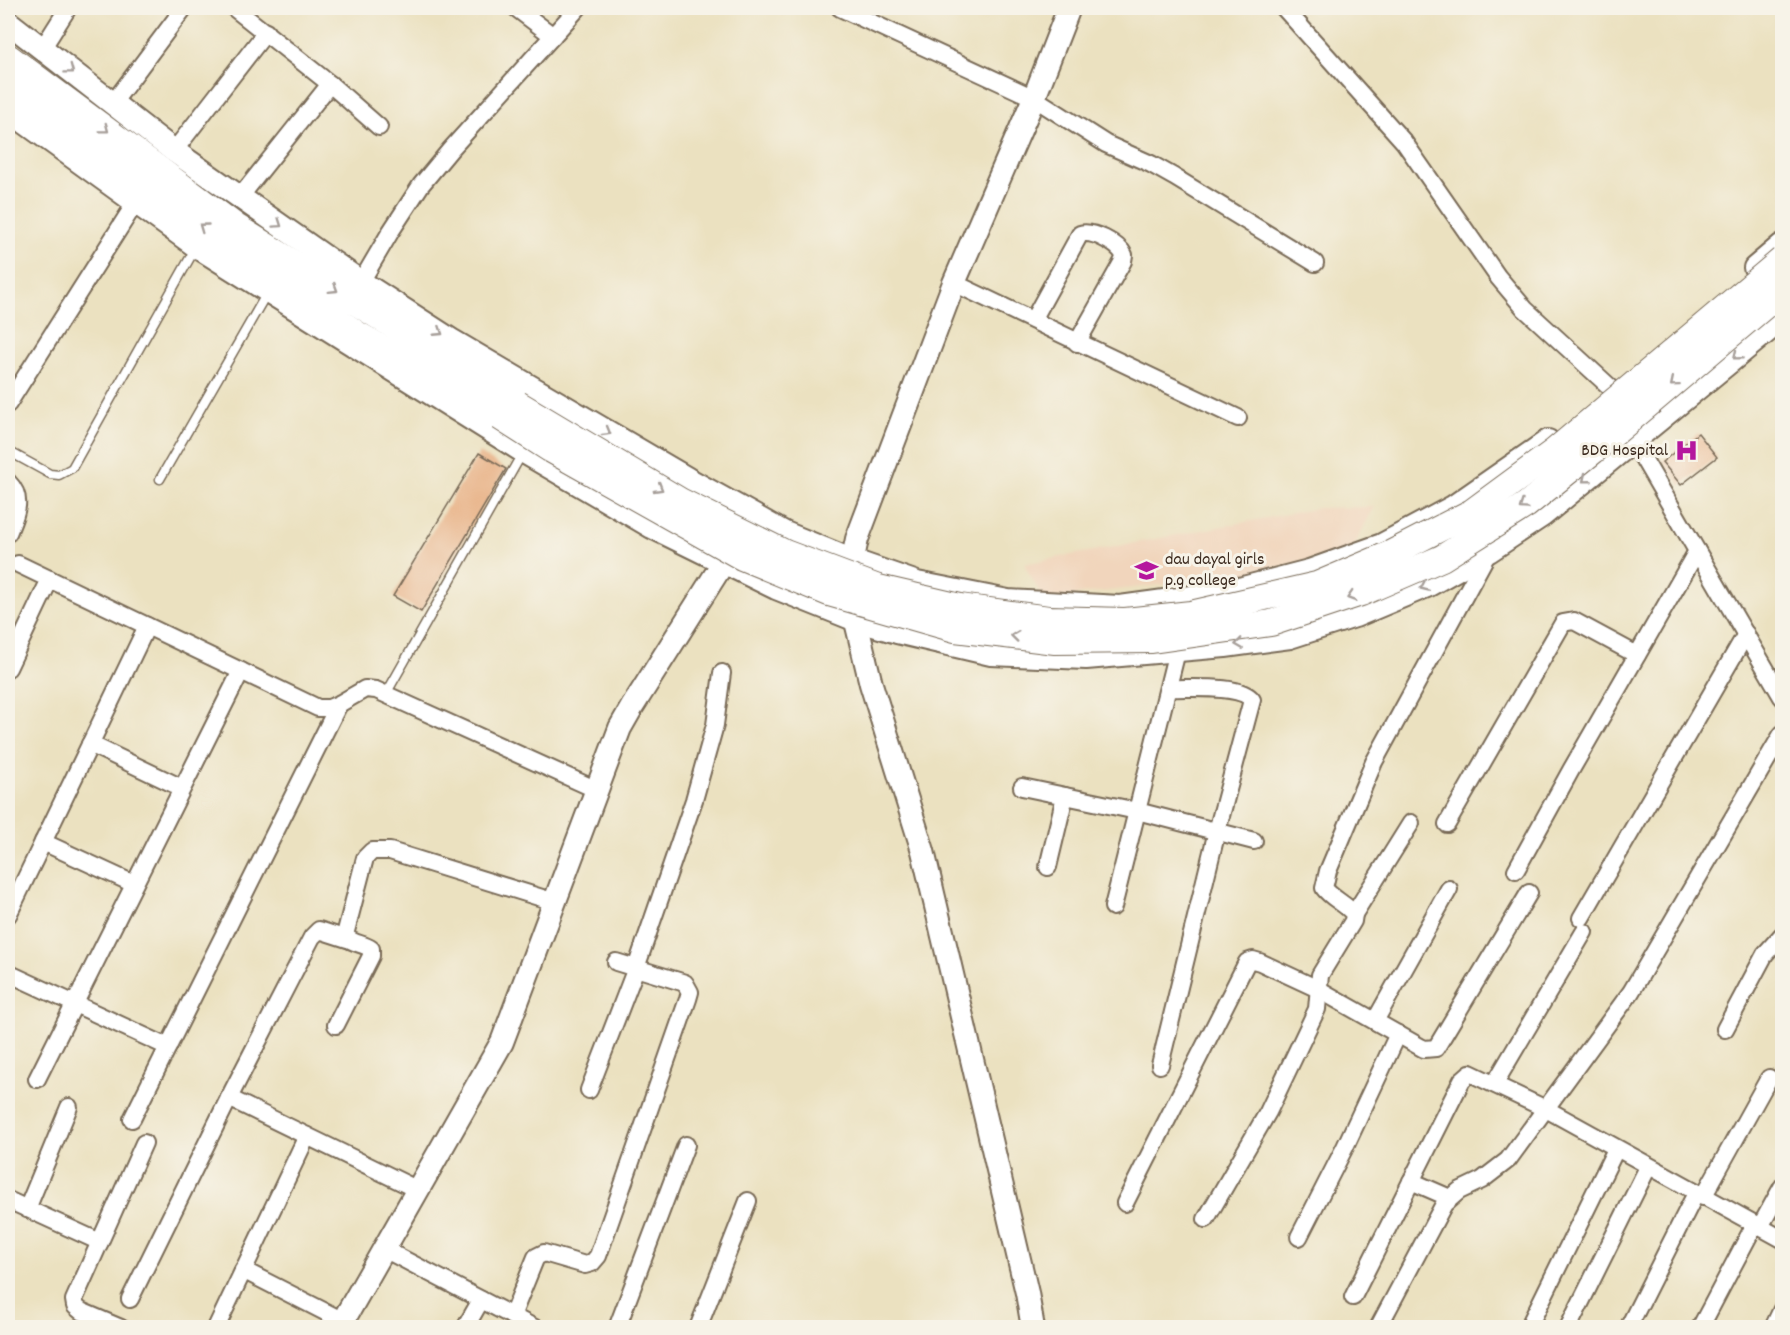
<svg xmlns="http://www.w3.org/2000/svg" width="1790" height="1335" font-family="Dekko,sans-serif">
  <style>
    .built { fill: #f1d5bc }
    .building { fill: #e8b185 }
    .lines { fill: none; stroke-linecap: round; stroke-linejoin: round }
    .lane-casing { stroke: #796a57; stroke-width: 11 }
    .street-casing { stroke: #796a57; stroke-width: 20 }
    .secondary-casing { stroke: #796a57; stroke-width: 26 }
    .primary-casing { stroke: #796a57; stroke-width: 28 }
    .lane { stroke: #fff; stroke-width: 8 }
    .street { stroke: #fff; stroke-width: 16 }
    .secondary { stroke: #fff; stroke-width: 22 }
    .primary { stroke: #fff; stroke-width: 26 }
    .primary-bridge-casing { stroke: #796a57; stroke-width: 28; stroke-linecap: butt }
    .primary-bridge { stroke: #fff; stroke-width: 26 }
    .oneway { stroke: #a79f9a }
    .labels { text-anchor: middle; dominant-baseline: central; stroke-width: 6; stroke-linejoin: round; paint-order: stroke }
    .poi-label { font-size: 18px; fill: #3b2a1e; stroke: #f7f3e8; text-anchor: end }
  </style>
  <rect width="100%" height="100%" fill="#f7f3e8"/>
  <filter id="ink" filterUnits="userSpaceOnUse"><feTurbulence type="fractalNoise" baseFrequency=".0167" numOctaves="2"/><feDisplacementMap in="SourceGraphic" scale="12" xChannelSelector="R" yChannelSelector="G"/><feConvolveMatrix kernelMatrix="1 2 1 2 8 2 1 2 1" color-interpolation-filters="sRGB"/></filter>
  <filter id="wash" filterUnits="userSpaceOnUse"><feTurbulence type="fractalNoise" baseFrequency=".008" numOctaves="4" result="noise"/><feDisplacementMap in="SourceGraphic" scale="24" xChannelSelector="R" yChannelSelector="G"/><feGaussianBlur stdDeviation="1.35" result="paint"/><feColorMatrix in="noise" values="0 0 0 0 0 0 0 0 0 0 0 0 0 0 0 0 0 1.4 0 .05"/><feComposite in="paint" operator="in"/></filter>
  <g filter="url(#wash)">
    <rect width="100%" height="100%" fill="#ebe1c0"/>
    <!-- built -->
    <path class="built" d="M1374,507l-23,45 -113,24 -156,18 -37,8 -21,-38 295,-56z"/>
    <g id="blocks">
      <!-- building -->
      <g class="building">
        <path d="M1698,433l19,24 -36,28 -19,-23z"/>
        <path d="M479,453l27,16 -85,143 -28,-16z"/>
      </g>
    </g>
  </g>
  <g filter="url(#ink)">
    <use href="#blocks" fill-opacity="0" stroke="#796a57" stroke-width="1.5"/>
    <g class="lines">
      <defs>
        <g id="lane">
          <path d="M8,451l42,23 9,1 13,-7 124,-221"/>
          <path d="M160,479l107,-186"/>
          <path d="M386,694l137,-242"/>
        </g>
        <g id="street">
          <path d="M234,8l96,76 49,43"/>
          <path d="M516,8l37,28"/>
          <path d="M840,8l194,90 72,46 45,20 23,13 141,86"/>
          <path d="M1284,8l120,134 94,135 27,32 86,79"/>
          <path d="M42,49l26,-41"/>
          <path d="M113,103l71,-95"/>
          <path d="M174,151l92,-119"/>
          <path d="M240,197l90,-113"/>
          <path d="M361,282l30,-51 30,-46 29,-35 128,-142"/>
          <path d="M954,283l284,135"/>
          <path d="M1033,320l47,-86c12,-4 38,9 44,21l-1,6 -46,82"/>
          <path d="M8,404l128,-202"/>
          <path d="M1633,441l149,256"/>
          <path d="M8,482c16,16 8,32 0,51"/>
          <path d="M18,564l300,144h11l10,-4 26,-15 11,1 221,100"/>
          <path d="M8,668l42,-89"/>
          <path d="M90,744l92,44"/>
          <path d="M1022,787l115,24 117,30"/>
          <path d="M1447,824l116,-201 11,-2 63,34"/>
          <path d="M43,842l91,42"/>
          <path d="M1048,867l17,-71"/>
          <path d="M1516,870l55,-100 126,-219"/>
          <path d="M1113,907l64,-256"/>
          <path d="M1354,914l57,-91"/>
          <path d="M8,915l139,-289"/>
          <path d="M1581,918l165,-284"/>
          <path d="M8,973l160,74"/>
          <path d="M1375,1021l74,-132"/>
          <path d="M336,1025l35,-69v-7c-8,-6 -20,-5 -26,-14l20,-77 7,-7h18l165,51"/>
          <path d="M1725,1029l40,-75 17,-19"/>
          <path d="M1160,1065l57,-234 35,-131c-11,-16 -64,-11 -83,-12"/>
          <path d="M37,1079l204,-408"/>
          <path d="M1495,1083l89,-151"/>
          <path d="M589,1090l47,-122 58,-168 21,-75 7,-52"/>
          <path d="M229,1098l189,92"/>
          <path d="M132,1119l207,-415"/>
          <path d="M1411,1181l39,17"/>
          <path d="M1703,1197l66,-119"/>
          <path d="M8,1200l92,42"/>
          <path d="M1125,1203l122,-241 6,-2 7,2 58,27 106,60 12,-1 93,-155"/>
          <path d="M27,1209l42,-102"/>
          <path d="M1206,1219l62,-107 49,-103 3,-34 33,-54 1,-7c-9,-11 -22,-15 -30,-26l4,-17 46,-109 115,-211"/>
          <path d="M1760,1227l22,-40"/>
          <path d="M1299,1237l46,-90 53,-113"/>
          <path d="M384,1249l151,79"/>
          <path d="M243,1270l100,51"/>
          <path d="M1353,1297l109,-217 8,-7 76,36 236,130"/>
          <path d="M130,1299l103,-209 79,-153 7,-7 28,9"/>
          <path d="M512,1316l24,-59 8,-4 41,12 7,-2 6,-7 90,-257 2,-7 -5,-9 -69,-21"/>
          <path d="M121,1328l-40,-17 -6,-5 -1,-6 70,-157"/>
          <path d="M216,1328l91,-192"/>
          <path d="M465,1328l16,-28"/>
          <path d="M617,1328l69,-183"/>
          <path d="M698,1328l50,-127"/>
          <path d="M1378,1328l66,-124 15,-13 23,-11 26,-20 123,-168 151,-258"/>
          <path d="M1528,1328l88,-179"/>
          <path d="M1568,1328l80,-161"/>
          <path d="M1628,1328l68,-135"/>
          <path d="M1700,1328l55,-104"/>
          <path d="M1773,1328l9,-19"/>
        </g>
        <g id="secondary">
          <path d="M8,22l166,129 187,131 90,58 237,139 97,54 66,27 66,23 91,18 112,6 59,-8 64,-11 66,-17 73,-26 71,-38 95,-66"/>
          <path d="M8,110l188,136 328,206 128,75 124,61 80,32 41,12 94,22 95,4 139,-12 65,-9 65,-21 74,-31 60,-34 54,-36 239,-196"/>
          <path d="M1755,268l27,-23"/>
          <path d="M850,573l7,-34 97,-256 80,-185 35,-90"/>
          <path d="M853,609l18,75 52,167 104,442 6,35"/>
          <path d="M339,1328l163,-286 118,-314 12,-21 91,-144"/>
        </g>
        <g id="primary">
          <path d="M8,57l228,170 282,177"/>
          <path d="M8,83l219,161 130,90 143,83"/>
        </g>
      </defs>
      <!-- lane casing -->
      <use href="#lane" class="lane-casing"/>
      <!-- street casing -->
      <use href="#street" class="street-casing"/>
      <!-- secondary casing -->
      <use href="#secondary" class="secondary-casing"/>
      <!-- primary casing -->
      <use href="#primary" class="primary-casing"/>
      <!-- lane -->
      <use href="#lane" class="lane"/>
      <!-- street -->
      <use href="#street" class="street"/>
      <!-- secondary -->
      <use href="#secondary" class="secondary"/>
      <!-- primary -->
      <use href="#primary" class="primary"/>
      <defs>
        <g id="primary-bridge">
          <path d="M518,404l162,97 105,52 93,35 82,19 89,12 76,2 66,-7 126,-29 73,-31 82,-42 83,-61 227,-191"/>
          <path d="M500,417l50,32 192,108 87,36 126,36 100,12 97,-1 119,-17 90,-30 81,-35 84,-53 67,-54 189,-160"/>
        </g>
      </defs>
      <!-- primary-bridge casing -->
      <use href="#primary-bridge" class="primary-bridge-casing"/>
      <!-- primary-bridge -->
      <use href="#primary-bridge" class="primary-bridge"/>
    </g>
    <!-- one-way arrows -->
    <defs><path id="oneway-chevron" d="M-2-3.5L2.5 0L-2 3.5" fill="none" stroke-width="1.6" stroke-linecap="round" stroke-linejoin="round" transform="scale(1.5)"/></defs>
    <g class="oneway">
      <use href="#oneway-chevron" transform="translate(70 70) rotate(37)"/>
      <use href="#oneway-chevron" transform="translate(105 129) rotate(37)"/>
      <use href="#oneway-chevron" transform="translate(278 224) rotate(35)"/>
      <use href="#oneway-chevron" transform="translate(203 227) rotate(-144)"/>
      <use href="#oneway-chevron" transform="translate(334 289) rotate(32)"/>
      <use href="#oneway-chevron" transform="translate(439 332) rotate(33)"/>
      <use href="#oneway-chevron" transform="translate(1737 356) rotate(141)"/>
      <use href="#oneway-chevron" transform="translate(1674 383) rotate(140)"/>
      <use href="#oneway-chevron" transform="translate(607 432) rotate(30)"/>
      <use href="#oneway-chevron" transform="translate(1586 479) rotate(141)"/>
      <use href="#oneway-chevron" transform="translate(659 488) rotate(31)"/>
      <use href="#oneway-chevron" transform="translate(1523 506) rotate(146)"/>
      <use href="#oneway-chevron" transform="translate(1424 587) rotate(156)"/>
      <use href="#oneway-chevron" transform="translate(1351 597) rotate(162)"/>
      <use href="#oneway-chevron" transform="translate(1015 636) rotate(-173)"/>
      <use href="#oneway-chevron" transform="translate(1239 644) rotate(172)"/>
    </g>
  </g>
  <!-- icons -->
  <defs>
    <symbol id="hospital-bare" viewBox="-9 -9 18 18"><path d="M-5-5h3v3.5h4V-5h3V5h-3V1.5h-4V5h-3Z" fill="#b5179e" stroke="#f7f3e8" stroke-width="2.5" paint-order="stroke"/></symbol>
    <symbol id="university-bare" viewBox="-9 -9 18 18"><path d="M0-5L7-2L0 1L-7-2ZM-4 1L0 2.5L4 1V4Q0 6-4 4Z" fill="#b5179e" stroke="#f7f3e8" stroke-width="2.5" paint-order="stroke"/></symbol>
  </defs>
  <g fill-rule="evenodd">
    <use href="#hospital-bare" x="1670" y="434" width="33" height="33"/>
    <use href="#university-bare" x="1130" y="554" width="33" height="33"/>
  </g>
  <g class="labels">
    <!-- poi labels -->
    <g class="poi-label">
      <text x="1668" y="451">BDG Hospital</text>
      <text x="1165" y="560" text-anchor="start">dau dayal girls<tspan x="1165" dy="21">p.g college</tspan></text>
    </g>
  </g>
  <!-- margin -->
  <rect width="1790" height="1335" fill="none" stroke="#f7f3e8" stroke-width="30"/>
</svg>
